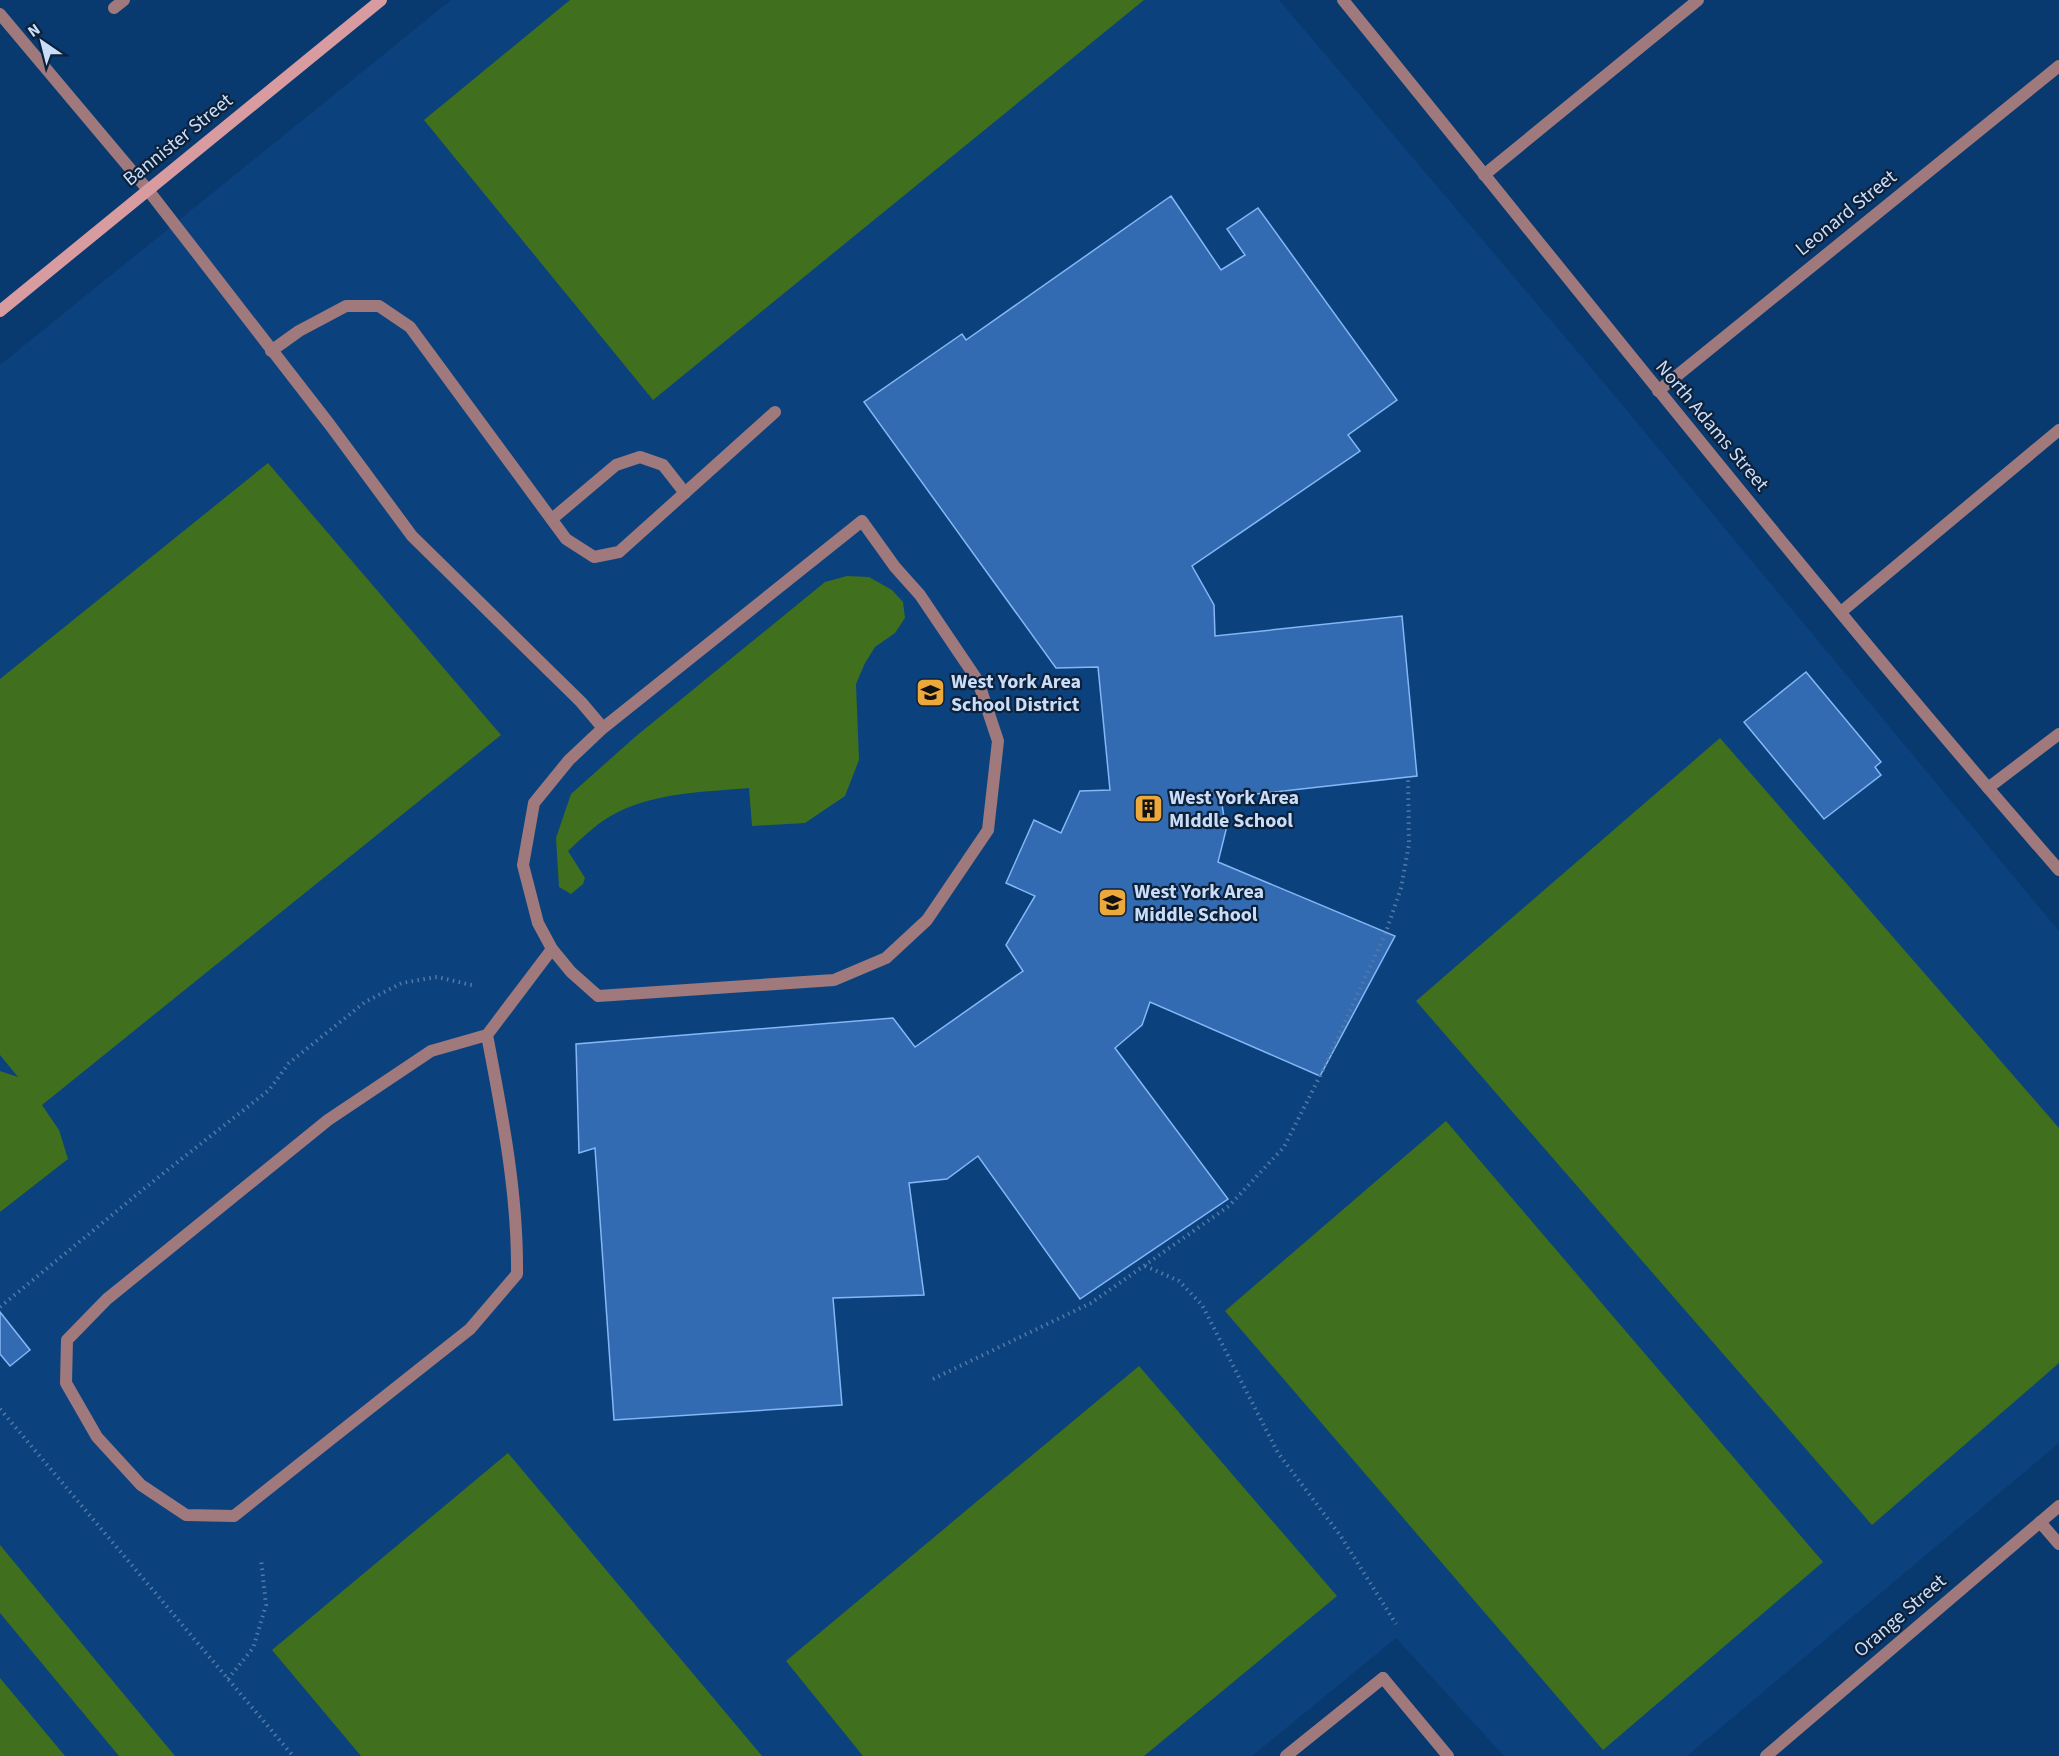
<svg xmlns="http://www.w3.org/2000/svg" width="2059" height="1756" font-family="'Source Sans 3',sans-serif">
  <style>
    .built { fill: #0b427e }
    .green { fill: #406f1e }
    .building { fill: #326bb1; stroke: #85b7f6; stroke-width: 1.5 }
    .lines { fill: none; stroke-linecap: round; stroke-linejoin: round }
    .path { stroke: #5479a5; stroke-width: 4; stroke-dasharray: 1.5 4.5; stroke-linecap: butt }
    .lane { stroke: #9f797b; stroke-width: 12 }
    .street { stroke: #9f797b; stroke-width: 12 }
    .secondary { stroke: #d89ca0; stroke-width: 12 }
    .labels { text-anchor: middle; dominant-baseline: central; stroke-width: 4.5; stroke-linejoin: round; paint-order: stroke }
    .street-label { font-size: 20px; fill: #cadef9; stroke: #0e213a }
    .poi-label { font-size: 20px; font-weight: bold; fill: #cadef9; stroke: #0e213a; text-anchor: start }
  </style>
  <rect width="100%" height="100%" fill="#08396f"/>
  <!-- built -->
  <path class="built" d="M451,0h828l325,383 455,548v512l-372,313h-183l-108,-118 -144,118h-1252v-1391z"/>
  <!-- green -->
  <g class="green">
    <path d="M570,0h574l-491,400 -229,-280z"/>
    <path d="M268,463l233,272 -459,370 17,25 9,29 -68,53v-141l18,6 -18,-22v-376z"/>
    <path d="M847,576l22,1 23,13 11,12 2,16 -10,15 -20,14 -10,16 -9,21 3,76 -14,36 -40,27 -53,3 -3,-38c-43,4 -91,4 -131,24 -19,9 -35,25 -50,39l17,27 -2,6 -12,10 -12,-7 -3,-49 15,-44 64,-57 190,-155z"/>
    <path d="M1720,738l339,390v235l-187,162 -456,-524z"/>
    <path d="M1446,1121l377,441 -220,188 -378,-439z"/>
    <path d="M1139,1366l198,230 -193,160h-281l-77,-95z"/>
    <path d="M508,1453l254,303h-401l-89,-106z"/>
    <path d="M0,1545l175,211h-56l-119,-143z"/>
    <path d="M0,1678l65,78h-65z"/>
  </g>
  <!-- building -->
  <g class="building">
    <path d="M1171,196l50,74 24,-15 -18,-26 31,-21 139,192 -49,35 12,16 -168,115 22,39 1,31 187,-20 15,160 -196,22 5,32 -8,32 177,74 -75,140 -170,-74 -8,23 -27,23 113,151 -148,100 -102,-143 -31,23 -38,4 15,112 -91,3 9,107 -228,15 -19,-272 -16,5 -3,-109 317,-26 22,29 108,-76 -17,-26 29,-49 -29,-13 28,-63 27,13 19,-42 30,-1 -12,-123 -42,1 -192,-266 98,-68 4,6z"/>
    <path d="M1806,672l75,90 -6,5 6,8 -57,44 -80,-97z"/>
    <path d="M0,1312l30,38 -20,16 -10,-12z"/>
  </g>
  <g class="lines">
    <!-- path -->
    <g class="path">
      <path d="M1145,1266l34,15 23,24 76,148 62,82 56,89"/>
      <path d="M0,1307l151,-124 118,-93 20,-27 76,-61 37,-19 35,-6 39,9"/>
      <path d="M933,1379l158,-76 138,-97 55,-59 36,-71 66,-144 15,-44 8,-44 -1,-67"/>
      <path d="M0,1409l293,347"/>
      <path d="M228,1679l25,-31 13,-43 -5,-46"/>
    </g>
    <!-- lane -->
    <g class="lane">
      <path d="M114,8l10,-8"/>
      <path d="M1484,175l214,-175"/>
      <path d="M148,190l182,235 82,111 169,166 22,26 -34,32 -35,43 -11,62 15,58 14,26 19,23 27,24 236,-16 52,-22 41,-38 61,-90 10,-89 -20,-60 -58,-86 -25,-28 -33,-46 -259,207"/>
      <path d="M271,351l28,-20 47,-25h33l31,21 156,212 28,18 25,-5 156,-140"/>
      <path d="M552,519l64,-54 24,-8 23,8 22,28"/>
      <path d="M1841,612l218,-182"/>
      <path d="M487,1035l-56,16 -103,69 -221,179 -40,41 -1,43 31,54 44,48 45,30 48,1 236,-187 47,-55c1,-80 -15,-161 -30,-239l65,-86"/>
      <path d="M2040,1522l19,22"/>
      <path d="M1286,1756l97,-78"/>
    </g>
    <!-- street -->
    <g class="street">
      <path d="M1343,0c237,291 469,587 716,870"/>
      <path d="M0,14l148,176"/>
      <path d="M1658,391l401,-325"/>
      <path d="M1988,788l71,-54"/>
      <path d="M1383,1678l65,78"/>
      <path d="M1766,1756l293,-250"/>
    </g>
    <!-- secondary -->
    <path class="secondary" d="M0,311l381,-311"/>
  </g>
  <!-- icons -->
  <defs>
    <symbol id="school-square" viewBox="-11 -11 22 22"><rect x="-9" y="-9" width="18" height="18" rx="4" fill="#eda83b" stroke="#0e213a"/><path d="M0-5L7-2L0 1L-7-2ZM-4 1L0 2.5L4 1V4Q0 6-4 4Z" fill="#111"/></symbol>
    <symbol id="building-square" viewBox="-11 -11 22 22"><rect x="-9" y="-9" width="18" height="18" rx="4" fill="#eda83b" stroke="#0e213a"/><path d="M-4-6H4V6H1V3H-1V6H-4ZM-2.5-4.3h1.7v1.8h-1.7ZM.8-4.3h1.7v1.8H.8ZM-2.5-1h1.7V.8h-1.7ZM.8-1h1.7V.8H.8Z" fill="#111"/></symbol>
  </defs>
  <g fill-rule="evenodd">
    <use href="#school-square" x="914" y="676" width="33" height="33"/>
    <use href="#building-square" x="1132" y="792" width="33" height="33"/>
    <use href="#school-square" x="1096" y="886" width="33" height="33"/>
  </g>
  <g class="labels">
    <!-- street labels -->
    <g class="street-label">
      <text transform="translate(178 140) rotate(-39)">Bannister Street</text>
      <text transform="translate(1846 213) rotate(-39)">Leonard Street</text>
      <text transform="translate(1712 426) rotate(50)">North Adams Street</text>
      <text transform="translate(1900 1616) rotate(-41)">Orange Street</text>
    </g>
    <!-- poi labels -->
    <g class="poi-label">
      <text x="951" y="682">West York Area<tspan x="951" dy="23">School District</tspan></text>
      <text x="1169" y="798">West York Area<tspan x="1169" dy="23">MIddle School</tspan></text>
      <text x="1134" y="892">West York Area<tspan x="1134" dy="23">Middle School</tspan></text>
    </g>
  </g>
  <!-- north arrow -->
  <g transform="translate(42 42) rotate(325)" stroke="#0e213a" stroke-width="4.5" paint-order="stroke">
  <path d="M0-4.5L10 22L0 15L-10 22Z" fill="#cadef9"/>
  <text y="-9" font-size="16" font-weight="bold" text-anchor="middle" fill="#cadef9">N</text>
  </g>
</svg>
